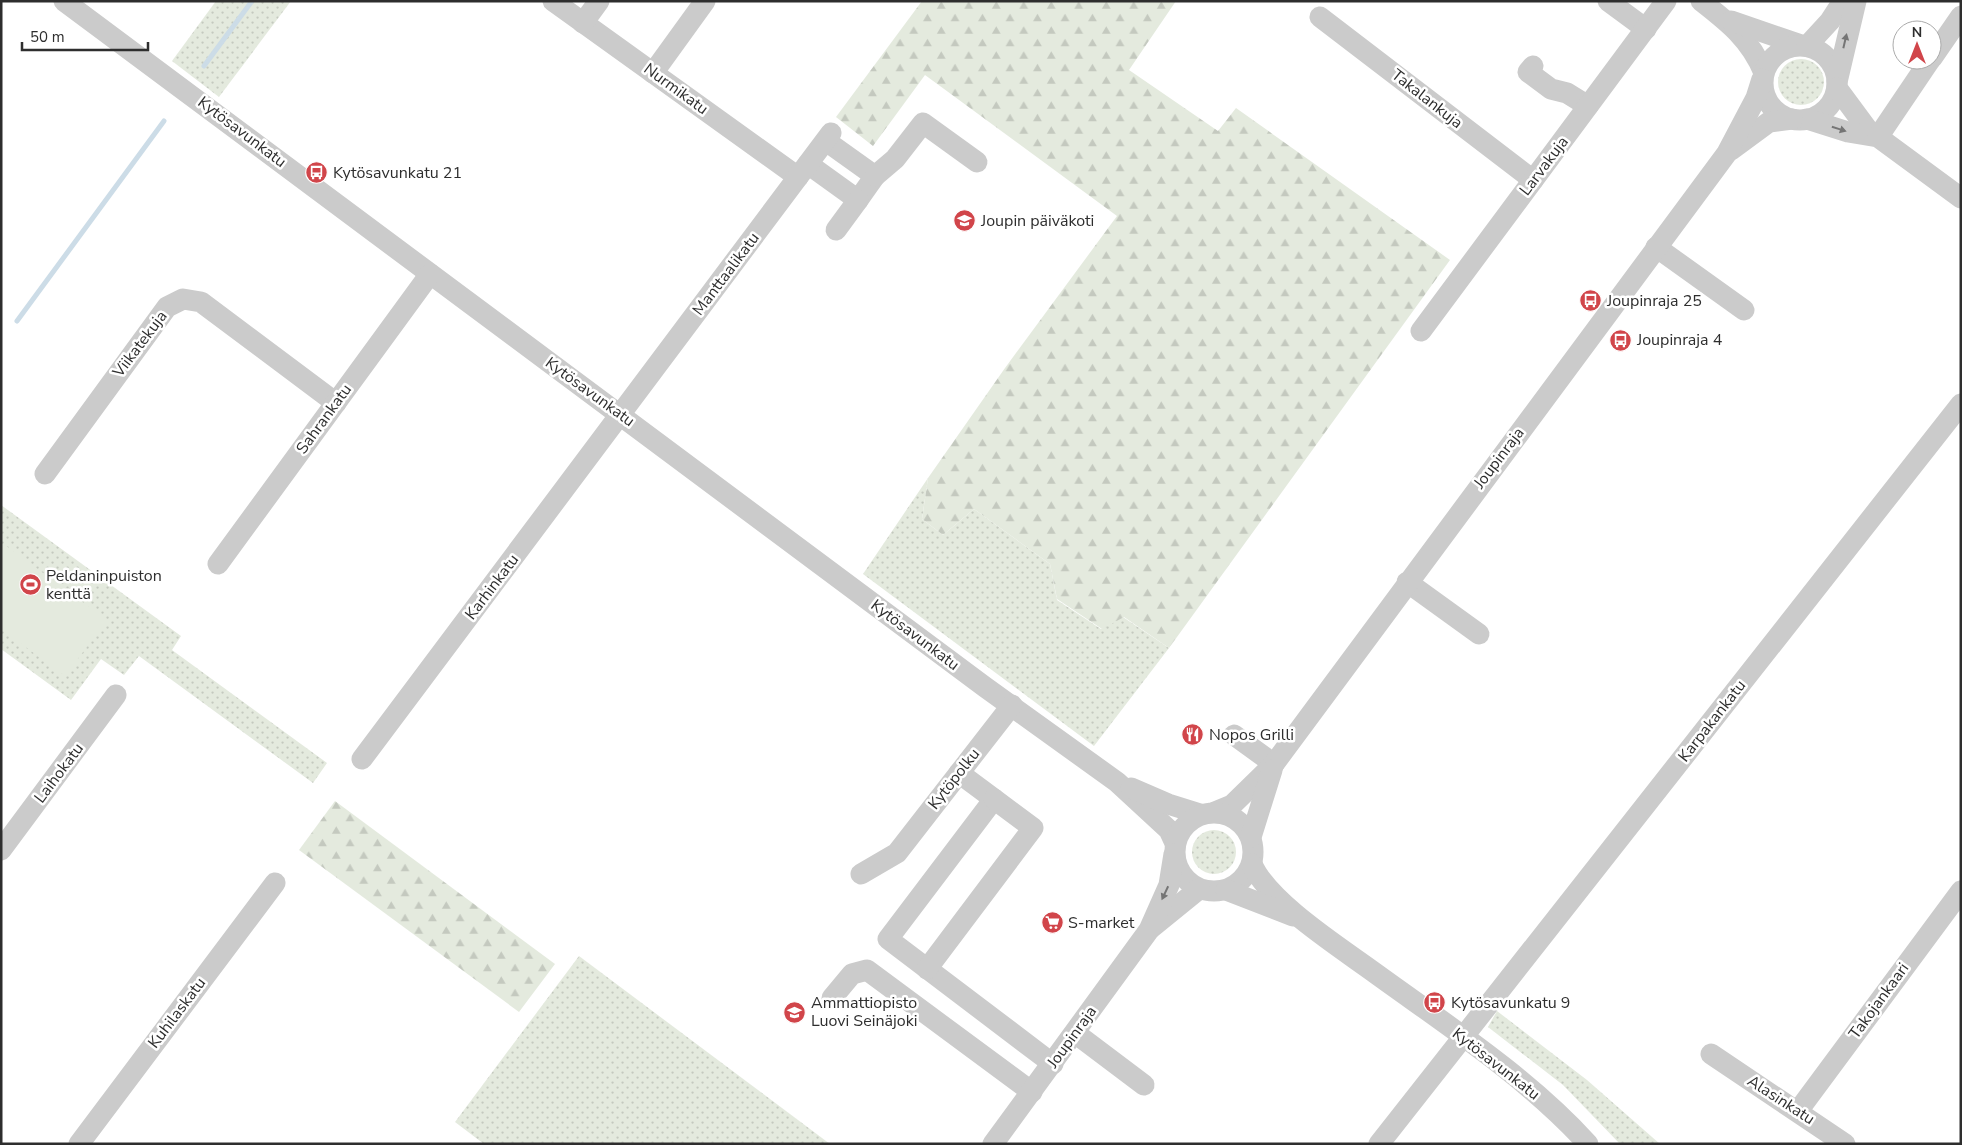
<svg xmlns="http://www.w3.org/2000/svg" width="1962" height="1145" font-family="'Nunito Sans',sans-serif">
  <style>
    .grass { fill: url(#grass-dots) }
    .forest { fill: url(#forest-firs) }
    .pitch { fill: #e4eade }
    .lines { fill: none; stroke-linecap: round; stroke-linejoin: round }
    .stream { stroke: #ccdce7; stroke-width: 5 }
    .minor { stroke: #cbcbcb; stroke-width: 21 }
    .oneway { fill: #757575 }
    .labels { text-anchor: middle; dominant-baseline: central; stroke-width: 5; stroke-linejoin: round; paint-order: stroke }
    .street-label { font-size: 16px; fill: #2e2e2e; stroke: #fff }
    .poi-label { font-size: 16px; fill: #2e2e2e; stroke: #fff; text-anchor: start }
  </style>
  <defs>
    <pattern id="grass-dots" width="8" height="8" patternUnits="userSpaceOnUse" patternTransform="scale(1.25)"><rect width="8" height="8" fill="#e4eade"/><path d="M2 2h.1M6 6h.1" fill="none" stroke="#c4c9bf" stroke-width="1.8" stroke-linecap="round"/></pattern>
    <pattern id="forest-firs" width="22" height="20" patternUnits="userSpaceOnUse" patternTransform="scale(1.25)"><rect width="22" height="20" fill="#e4eade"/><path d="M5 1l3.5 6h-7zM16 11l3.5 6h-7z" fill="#c4c9bf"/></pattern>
  </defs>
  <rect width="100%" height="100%" fill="#fff"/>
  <!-- grass -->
  <g class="grass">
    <path d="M216,1h75l-72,96 -47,-36z"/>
    <circle cx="1801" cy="82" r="23"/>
    <path d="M928,478l-6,41 21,16 31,-26 76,55 7,36 44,29 22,-12 46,31 -75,98 -231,-172z"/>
    <path d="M1,505l180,131 -9,14 155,113 -14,20 -174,-127 -15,19 -23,-16 -30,41 -70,-51z"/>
    <circle cx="1214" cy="852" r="22"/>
    <path d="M579,956l251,188h-346l-29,-22z"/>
    <path d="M1497,1011l90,69 73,64h-40l-57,-59 -75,-58z"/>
  </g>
  <!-- forest -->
  <g class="forest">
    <path d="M922,1h254l-47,69 89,61 18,-23 214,152 -281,388 -45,-31 -22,12 -45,-30 -7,-35 -76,-55 -31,26 -21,-16 6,-41 77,-110 112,-152 -192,-141 -52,71 -37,-29z"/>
    <path d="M335,801l220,163 -36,48 -220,-162z"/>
  </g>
  <!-- pitch -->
  <path class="pitch" d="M5,545l102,75 -42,56 -64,-47v-79z"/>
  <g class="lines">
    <!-- stream -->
    <g class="stream">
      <path d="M204,66l48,-65"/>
      <path d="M17,321l147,-200"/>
    </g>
    <!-- minor -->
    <g class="minor">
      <path d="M64,1l921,686 132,95 52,48 6,13"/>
      <path d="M553,1l245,176"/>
      <path d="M1608,1l38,28"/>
      <path d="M1701,1c27,21 50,39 63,72"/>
      <path d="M1320,17l213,163"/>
      <path d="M1731,21l70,24"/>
      <path d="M583,23l16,-22"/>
      <circle cx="1800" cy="83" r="37"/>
      <path d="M1807,46l23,-25 13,-20"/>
      <path d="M1932,58l29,-42"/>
      <path d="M1533,66l-5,6 23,17 16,4 21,13"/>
      <path d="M653,73l52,-72"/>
      <path d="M1837,82l19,-81"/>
      <path d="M1837,88l34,46"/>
      <path d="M1807,119l41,13 30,5 83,61"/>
      <path d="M1878,137l52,-77"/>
      <path d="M1731,150l38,-28 23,-3"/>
      <path d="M808,164l50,36 17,-24 -49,-35"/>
      <path d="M875,176l20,-17 28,-36 54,39"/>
      <path d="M836,230l22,-30"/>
      <path d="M1656,247l88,63"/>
      <path d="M1421,331l245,-330"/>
      <path d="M45,474l122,-167 16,-8 18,3 135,101"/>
      <path d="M218,564l212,-290"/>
      <path d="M1407,582l72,52"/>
      <path d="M1234,735l40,29"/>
      <path d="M362,759l469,-626"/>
      <path d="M959,773l35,26 -106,140 165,125"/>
      <path d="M1131,788l37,16 32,10"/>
      <path d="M1215,812l17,-7 42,-41 453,-611 29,-55 6,-19"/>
      <circle cx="1214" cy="852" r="39"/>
      <path d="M1251,837l21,-67"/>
      <path d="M1,850l115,-155"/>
      <path d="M1252,864c16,38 89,84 123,109 73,53 152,104 213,171"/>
      <path d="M861,874l36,-21 115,-148"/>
      <path d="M1226,890l67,26"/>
      <path d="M1151,928l48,-39"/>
      <path d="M927,969l106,-141 -39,-29"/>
      <path d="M832,998l20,-24 15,-4 165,122"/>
      <path d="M1075,1033l69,52"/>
      <path d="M1711,1054l134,90"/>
      <path d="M1798,1111l163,-220"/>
      <path d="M79,1144l196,-261"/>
      <path d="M993,1144l156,-214 20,-45 5,-31"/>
      <path d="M1379,1144l582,-740"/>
    </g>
  </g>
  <!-- one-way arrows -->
  <defs><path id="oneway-solid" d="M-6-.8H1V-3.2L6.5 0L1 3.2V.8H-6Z" transform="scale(1.25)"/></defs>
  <g class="oneway">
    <use href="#oneway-solid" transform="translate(1845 41) rotate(-77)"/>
    <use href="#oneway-solid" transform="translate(1839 129) rotate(18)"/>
    <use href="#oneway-solid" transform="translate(1165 893) rotate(115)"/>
  </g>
  <!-- icons -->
  <defs>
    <symbol id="bus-disc" viewBox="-11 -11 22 22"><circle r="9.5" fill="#d1454a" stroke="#fff"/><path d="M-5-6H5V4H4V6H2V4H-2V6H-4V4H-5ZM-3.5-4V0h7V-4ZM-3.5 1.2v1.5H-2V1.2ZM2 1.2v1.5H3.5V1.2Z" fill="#fff"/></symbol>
    <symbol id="school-disc" viewBox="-11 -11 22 22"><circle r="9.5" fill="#d1454a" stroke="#fff"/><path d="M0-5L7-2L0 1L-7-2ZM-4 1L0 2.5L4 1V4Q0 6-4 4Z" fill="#fff"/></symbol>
    <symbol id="stadium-disc" viewBox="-11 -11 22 22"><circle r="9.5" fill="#d1454a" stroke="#fff"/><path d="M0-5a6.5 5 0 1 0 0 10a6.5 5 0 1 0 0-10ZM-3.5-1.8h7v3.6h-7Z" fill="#fff"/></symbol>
    <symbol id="restaurant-disc" viewBox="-11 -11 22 22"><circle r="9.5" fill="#d1454a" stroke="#fff"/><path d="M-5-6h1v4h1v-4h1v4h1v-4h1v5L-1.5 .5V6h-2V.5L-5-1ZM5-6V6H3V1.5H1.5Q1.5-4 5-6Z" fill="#fff"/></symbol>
    <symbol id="supermarket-disc" viewBox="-11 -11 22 22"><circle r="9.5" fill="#d1454a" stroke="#fff"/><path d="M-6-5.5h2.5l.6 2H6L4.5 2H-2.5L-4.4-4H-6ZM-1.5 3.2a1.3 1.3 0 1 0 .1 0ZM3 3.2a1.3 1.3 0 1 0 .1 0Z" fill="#fff"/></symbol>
  </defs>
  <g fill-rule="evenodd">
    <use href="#bus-disc" x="304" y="160" width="25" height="25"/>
    <use href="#school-disc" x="952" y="208" width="25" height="25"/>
    <use href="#bus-disc" x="1578" y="288" width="25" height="25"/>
    <use href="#bus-disc" x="1608" y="328" width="25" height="25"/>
    <use href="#stadium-disc" x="18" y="572" width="25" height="25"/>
    <use href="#restaurant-disc" x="1180" y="722" width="25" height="25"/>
    <use href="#supermarket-disc" x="1040" y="910" width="25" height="25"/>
    <use href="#bus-disc" x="1422" y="990" width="25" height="25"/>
    <use href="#school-disc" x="782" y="1000" width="25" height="25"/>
  </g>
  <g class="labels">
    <!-- street labels -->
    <g class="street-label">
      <text transform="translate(676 89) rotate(36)">Nurmikatu</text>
      <text transform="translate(1427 99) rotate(38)">Takalankuja</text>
      <text transform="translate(242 132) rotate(37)">Kytösavunkatu</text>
      <text transform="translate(1544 166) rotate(-53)">Larvakuja</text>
      <text transform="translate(726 274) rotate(-53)">Manttaalikatu</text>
      <text transform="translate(140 344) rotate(-53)">Viikatekuja</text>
      <text transform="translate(590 392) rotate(36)">Kytösavunkatu</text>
      <text transform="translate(324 419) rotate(-54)">Sahrankatu</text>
      <text transform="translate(1499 458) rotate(-53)">Joupinraja</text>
      <text transform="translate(492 587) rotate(-53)">Karhinkatu</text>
      <text transform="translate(915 635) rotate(37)">Kytösavunkatu</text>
      <text transform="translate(1712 721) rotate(-52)">Karpakankatu</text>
      <text transform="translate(59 773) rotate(-53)">Laihokatu</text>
      <text transform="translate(954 779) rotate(-52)">Kytöpolku</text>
      <text transform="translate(1879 1001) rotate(-54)">Takojankaari</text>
      <text transform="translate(177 1013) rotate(-53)">Kuhilaskatu</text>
      <text transform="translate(1072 1037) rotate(-54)">Joupinraja</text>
      <text transform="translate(1496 1064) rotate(38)">Kytösavunkatu</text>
      <text transform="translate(1781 1100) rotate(33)">Alasinkatu</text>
    </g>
    <!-- poi labels -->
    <g class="poi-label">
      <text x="333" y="173">Kytösavunkatu 21</text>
      <text x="981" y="221">Joupin päiväkoti</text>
      <text x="1607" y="301">Joupinraja 25</text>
      <text x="1637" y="340">Joupinraja 4</text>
      <text x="46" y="576">Peldaninpuiston<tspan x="46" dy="18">kenttä</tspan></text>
      <text x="1209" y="735">Nopos Grilli</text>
      <text x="1068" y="923">S-market</text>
      <text x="811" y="1003">Ammattiopisto<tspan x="811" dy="18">Luovi Seinäjoki</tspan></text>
      <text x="1451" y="1003">Kytösavunkatu 9</text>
    </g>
  </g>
  <!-- border -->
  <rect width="1962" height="1145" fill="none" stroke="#2e2e2e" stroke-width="5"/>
  <!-- north arrow -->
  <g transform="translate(1917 45)"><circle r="24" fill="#ffffff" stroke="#ababab"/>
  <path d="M0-4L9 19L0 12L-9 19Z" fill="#d1454a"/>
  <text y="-8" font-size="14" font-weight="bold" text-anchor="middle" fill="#2e2e2e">N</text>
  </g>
  <!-- scale -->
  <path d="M22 42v8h126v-8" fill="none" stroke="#2e2e2e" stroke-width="2.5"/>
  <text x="30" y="42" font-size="15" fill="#2e2e2e" stroke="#ffffff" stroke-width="4" paint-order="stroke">50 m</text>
</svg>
